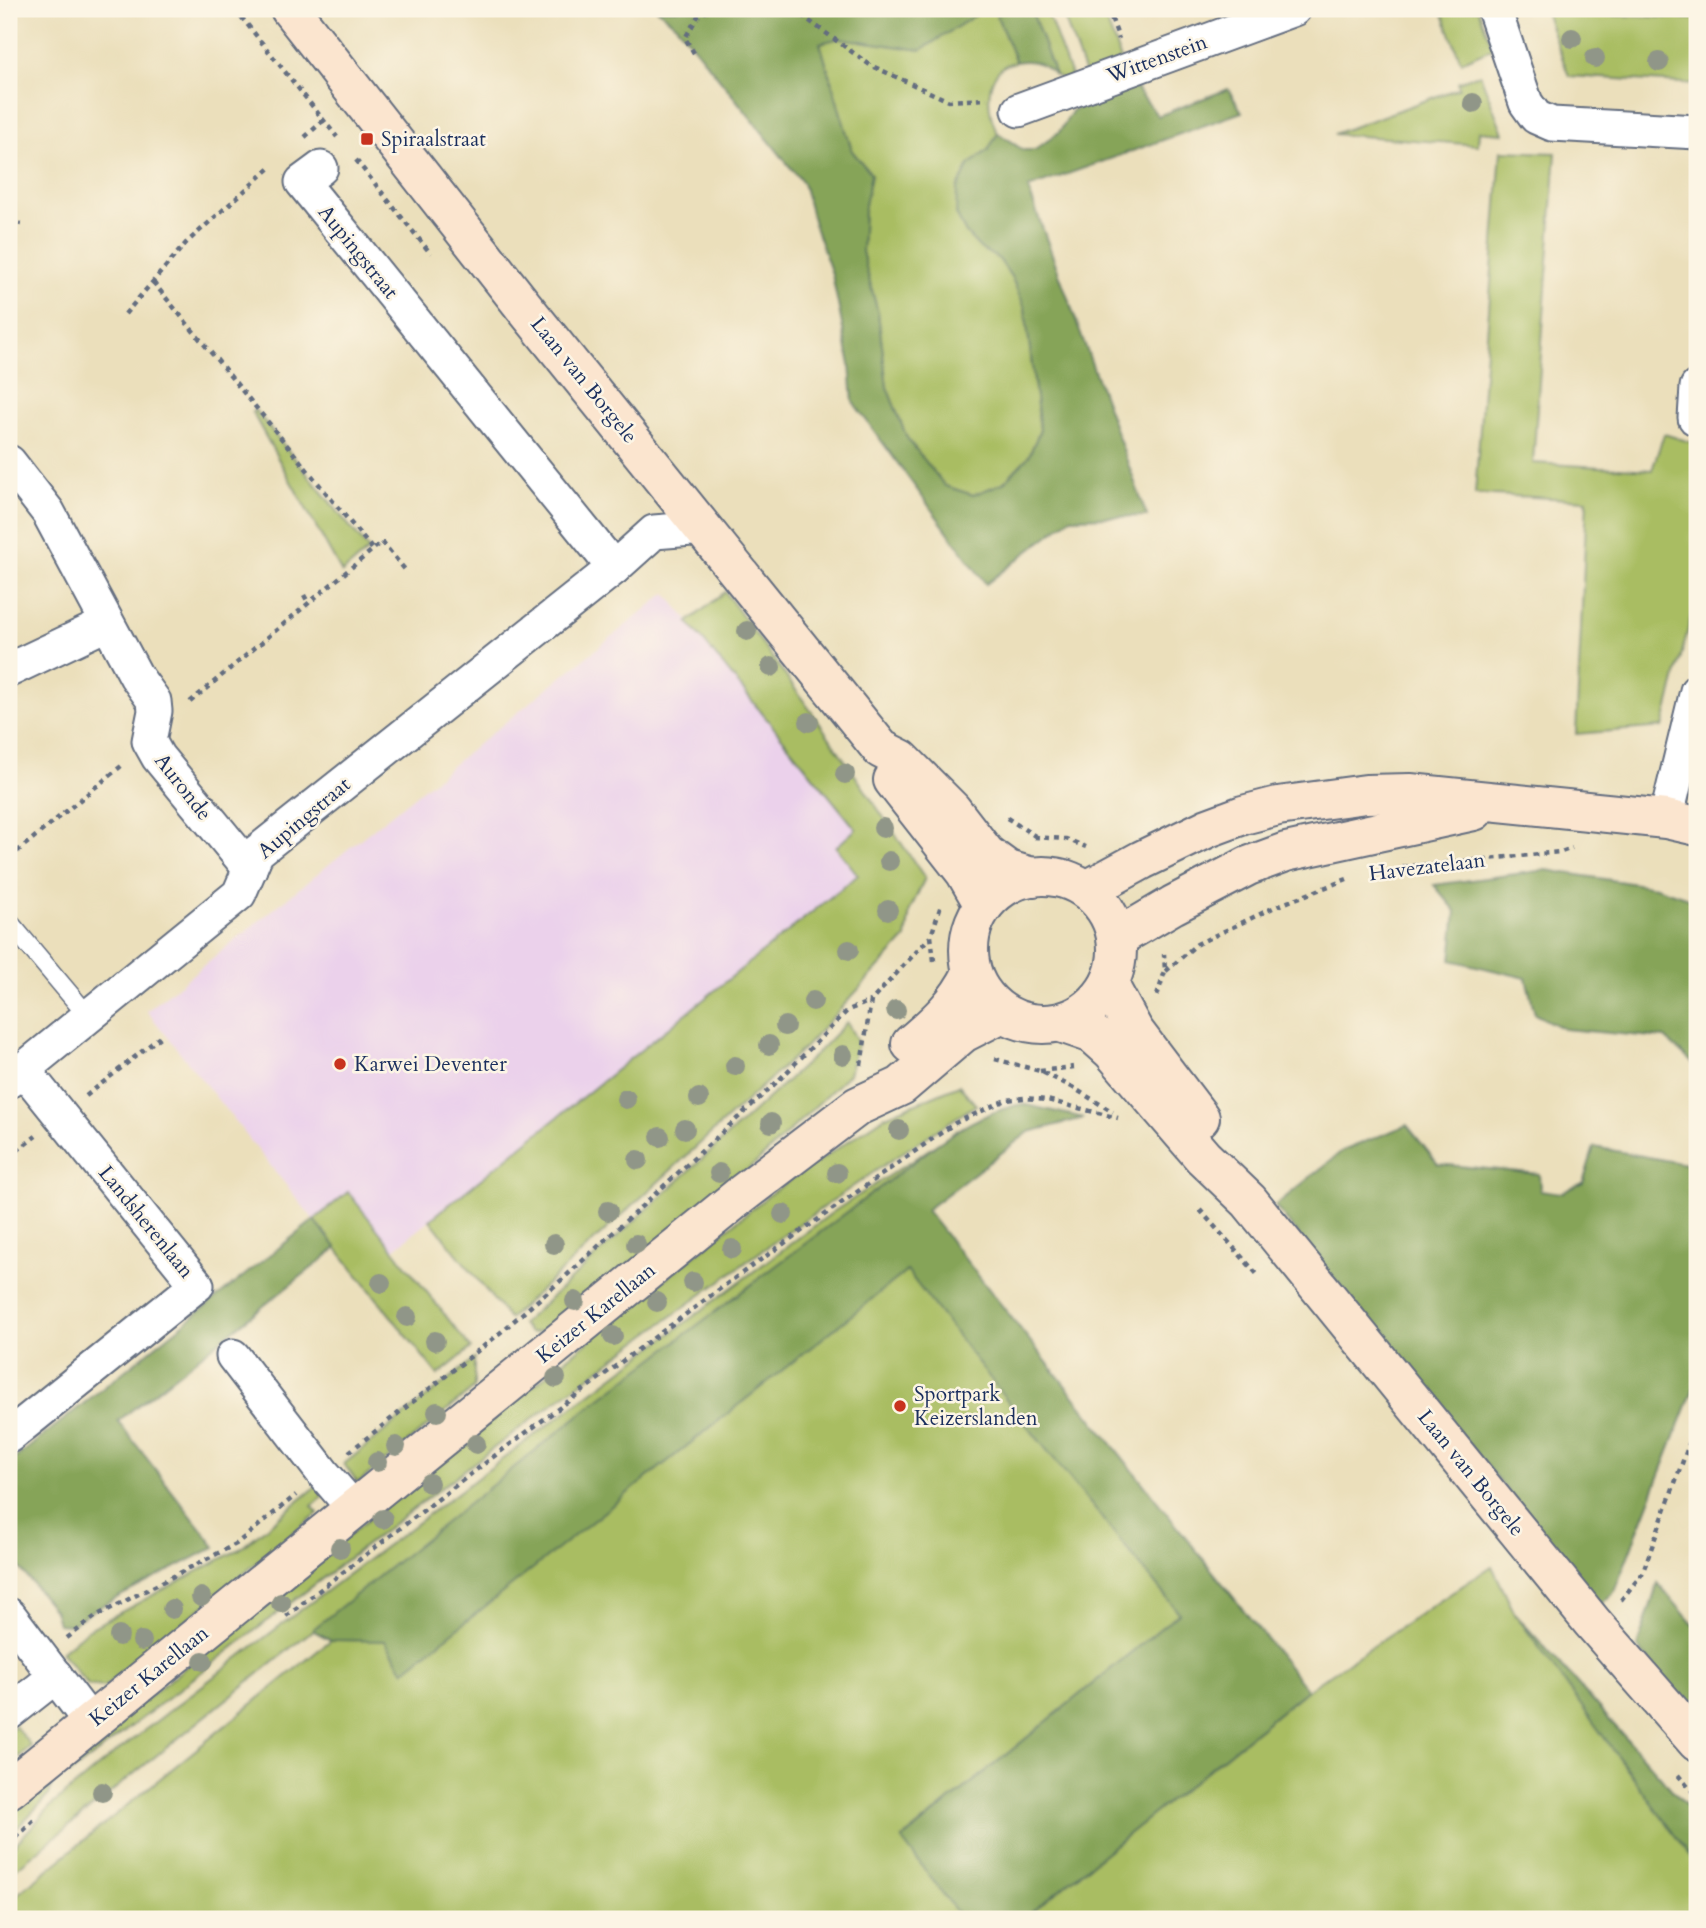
<svg xmlns="http://www.w3.org/2000/svg" width="1706" height="1928" font-family="Cardo,serif">
  <style>
    .built { fill: #ebd1eb }
    .green { fill: #a9bd62; stroke: #627660; stroke-width: 2 }
    .forest { fill: #86a458; stroke: #506a5b; stroke-width: 2 }
    .lines { fill: none; stroke-linecap: round; stroke-linejoin: round }
    .lane-casing { stroke: #646d7f; stroke-width: 21 }
    .street-casing { stroke: #646d7f; stroke-width: 37 }
    .secondary-casing { stroke: #646d7f; stroke-width: 42 }
    .path { stroke: #646d7f; stroke-width: 4.5; stroke-dasharray: 5 5; stroke-linecap: butt }
    .lane { stroke: #fff; stroke-width: 18 }
    .street { stroke: #fff; stroke-width: 33 }
    .secondary { stroke: #fbe5cf; stroke-width: 38 }
    .tree { fill: #909688 }
    .poi-dot { fill: #c8321e; stroke: #fcf5e5; stroke-width: 2.5 }
    .labels { text-anchor: middle; dominant-baseline: central; stroke-width: 5; stroke-linejoin: round; paint-order: stroke }
    .street-label { font-size: 21px; fill: #1b2f5e; stroke: #fcf5e5 }
    .poi-label { font-size: 21px; fill: #1b2f5e; stroke: #fcf5e5; text-anchor: start }
  </style>
  <rect width="100%" height="100%" fill="#fcf5e5"/>
  <filter id="ink" filterUnits="userSpaceOnUse"><feTurbulence type="fractalNoise" baseFrequency=".0143" numOctaves="2"/><feDisplacementMap in="SourceGraphic" scale="14" xChannelSelector="R" yChannelSelector="G"/><feConvolveMatrix kernelMatrix="1 2 1 2 8 2 1 2 1" color-interpolation-filters="sRGB"/></filter>
  <filter id="wash" filterUnits="userSpaceOnUse"><feTurbulence type="fractalNoise" baseFrequency=".00686" numOctaves="4" result="noise"/><feDisplacementMap in="SourceGraphic" scale="28" xChannelSelector="R" yChannelSelector="G"/><feGaussianBlur stdDeviation="1.57" result="paint"/><feColorMatrix in="noise" values="0 0 0 0 0 0 0 0 0 0 0 0 0 0 0 0 0 1.4 0 .05"/><feComposite in="paint" operator="in"/></filter>
  <g filter="url(#wash)">
    <rect width="100%" height="100%" fill="#ebdfbb"/>
    <!-- built -->
    <path class="built" d="M666,593l190,237 2,44 -464,375 -46,-56 -34,27 -167,-209z"/>
    <!-- green -->
    <g class="green">
      <path d="M985,9h9l22,53c-33,5 -31,49 -18,71l-10,17 -19,15 -13,49 10,19 15,16 18,10 13,19 13,30 15,122 -11,26 -26,27 -30,12 -28,-9 -38,-48 -20,-51 -9,-74 -16,-61 2,-42 7,-36 -19,-23 -32,-108 20,-5 81,12z"/>
      <path d="M1031,9h15l26,70 -6,2 -11,-6z"/>
      <path d="M1061,9h41l19,51 -36,14z"/>
      <path d="M1441,9h37l15,39 -32,14z"/>
      <path d="M1544,9h37l2,5 114,5v65l-128,-8z"/>
      <path d="M1480,74l23,59 -24,-2 -1,14 -144,-11 125,-46 -1,-6z"/>
      <path d="M1501,151l55,2 -23,310 119,7 12,-36 33,10v150l-34,133 -87,7 11,-234 -112,-6z"/>
      <path d="M255,410l114,140 -27,23 -90,-161z"/>
      <path d="M725,592l91,126 109,160 -15,32 -4,28 -100,108 -297,273 -79,-99 428,-345 -22,-28 20,-18 -168,-207z"/>
      <path d="M847,1022l11,21 -9,31 -93,89 -205,166 -21,4 -8,-9 291,-267z"/>
      <path d="M959,1085l17,20c-113,71 -222,151 -330,230 -195,142 -385,291 -576,439l-8,-7 712,-576 112,-75z"/>
      <path d="M940,1142l-347,263 -584,469v-23l43,-46 58,-48 180,-139 543,-406z"/>
      <path d="M348,1192l123,156 -33,27 -124,-155z"/>
      <path d="M941,1230l280,352 -319,257 60,80h-953v-18l322,-261 33,-30z"/>
      <path d="M474,1359v29l-116,95 -14,-19z"/>
      <path d="M317,1486l7,9 -12,11 6,7 -214,174 -16,-2 -27,-33 26,-22 153,-81z"/>
      <path d="M1492,1566l23,48 182,204v101h-674l284,-229z"/>
      <path d="M15,1726l16,20 -22,19v-34z"/>
      <path d="M54,1775l-5,20 -40,41v-25z"/>
    </g>
    <!-- forest -->
    <g class="forest">
      <path d="M657,9h328l-64,41 -81,-12 -20,5 32,108 19,23 -7,36 -2,42 16,61 9,74 20,51 38,48 28,9 30,-12 26,-27 11,-26 -15,-122 -13,-30 -13,-19 -18,-10 -15,-16 -10,-19 1,-25 12,-24 19,-15 10,-17 25,17h12l24,-18 14,-22 59,-27 26,33 70,-27 14,23 -214,76 119,328 -76,2 -85,66 -133,-182 -3,-37 -18,-91 -18,-50 -11,-41 -126,-157z"/>
      <path d="M994,9h37l24,66c-12,-12 -22,-16 -39,-13z"/>
      <path d="M1546,870l110,17 41,14v166l-32,-29 -101,-9 -29,-15 -9,-36 -75,-18 5,-49 -22,-26z"/>
      <path d="M1022,1104l62,14 -55,14 -103,78 381,480 -284,229h-61l-60,-79 277,-227 -159,-196 -113,-146 -503,400 -19,-30 -54,-1 -19,-10 281,-226 347,-262c25,-18 52,-32 82,-38z"/>
      <path d="M1407,1125l31,39 101,10 1,16 21,3 22,-10 11,-36 103,19v214l-83,212 -14,13 -325,-399 67,-55z"/>
      <path d="M314,1220l23,28 -219,173 97,126 -120,62 -24,16 -13,-1 -4,-14 -45,-55v-92z"/>
      <path d="M1658,1583l39,46v88l-60,-70z"/>
      <path d="M1515,1614l182,204v48z"/>
    </g>
  </g>
  <g filter="url(#ink)">
    <g class="lines">
      <defs>
        <path id="lane" d="M9,922l79,94"/>
        <g id="street">
          <path d="M1494,9l32,94 10,14 16,7 145,8"/>
          <path d="M1019,110l275,-101"/>
          <path d="M321,168l-19,14 312,386"/>
          <path d="M1697,387l-2,31 2,1"/>
          <path d="M9,462l39,50 88,164 18,25 1,10 -6,30 9,16 92,112"/>
          <path d="M9,670l97,-46"/>
          <path d="M1666,819l31,-128"/>
          <path d="M9,1081l230,-187 18,-42 357,-284 40,-36 51,-4"/>
          <path d="M233,1356l90,117 31,36"/>
          <path d="M9,1436l188,-151 -174,-216"/>
          <path d="M9,1615l82,108"/>
          <path d="M9,1713l47,-37"/>
        </g>
        <g id="secondary">
          <path d="M290,9l234,298 357,442 20,10 51,51 34,44 22,16 24,7"/>
          <path d="M893,780l72,92 19,33"/>
          <circle cx="1043" cy="950" r="74"/>
          <path d="M1087,890l55,-30 66,-32 35,-13 35,-9 88,-12 44,-1 256,26 31,7"/>
          <path d="M1117,938l56,-33 75,-39 38,-14 188,-41"/>
          <path d="M1109,985l25,46 66,87"/>
          <path d="M1061,1023l32,11 19,17 91,106 46,44 343,421 105,120"/>
          <path d="M911,1044c27,-23 45,-39 61,-71"/>
          <path d="M9,1789l733,-595 116,-88 43,-20 62,-53 39,-20"/>
        </g>
      </defs>
      <!-- lane casing -->
      <use href="#lane" class="lane-casing"/>
      <!-- street casing -->
      <use href="#street" class="street-casing"/>
      <!-- secondary casing -->
      <use href="#secondary" class="secondary-casing"/>
      <!-- path -->
      <g class="path">
        <path d="M235,9l102,128"/>
        <path d="M793,9l77,56 79,36 38,-2"/>
        <path d="M1108,9l11,30"/>
        <path d="M694,53l-9,-15 13,-22 13,-7"/>
        <path d="M305,137l19,-17"/>
        <path d="M356,160l75,94"/>
        <path d="M9,222l12,2"/>
        <path d="M153,282l220,268"/>
        <path d="M125,314l61,-71 84,-75"/>
        <path d="M304,595l5,9"/>
        <path d="M190,702l192,-160 25,30"/>
        <path d="M1007,818l28,18"/>
        <path d="M1034,837l32,2 20,8"/>
        <path d="M9,858l116,-95"/>
        <path d="M1403,867l158,-15 11,-4"/>
        <path d="M934,961l-3,-25 10,-31"/>
        <path d="M1166,971l31,-27 80,-38 70,-27"/>
        <path d="M1157,996l8,-25 -1,-17"/>
        <path d="M995,1059l45,12 32,16 41,25"/>
        <path d="M861,1065l10,-64 59,-64"/>
        <path d="M1040,1071l34,-4"/>
        <path d="M86,1096l75,-60"/>
        <path d="M9,1157l27,-21"/>
        <path d="M1200,1210l57,64"/>
        <path d="M349,1452l145,-114 72,-62 213,-196 69,-70 23,-9"/>
        <path d="M1621,1600l21,-26 55,-152"/>
        <path d="M286,1616l207,-159 239,-177 223,-157 51,-23 18,-2 23,2 71,18"/>
        <path d="M67,1638l29,-22 140,-72 60,-49"/>
        <path d="M1678,1775l19,22"/>
        <path d="M9,1845l28,-28"/>
      </g>
      <!-- lane -->
      <use href="#lane" class="lane"/>
      <!-- street -->
      <use href="#street" class="street"/>
      <!-- secondary -->
      <use href="#secondary" class="secondary"/>
    </g>
    <!-- trees -->
    <g class="tree">
      <circle cx="1572" cy="38" r="10"/>
      <circle cx="1595" cy="58" r="10"/>
      <circle cx="1659" cy="62" r="10"/>
      <circle cx="1473" cy="103" r="10"/>
      <circle cx="747" cy="631" r="10"/>
      <circle cx="771" cy="667" r="10"/>
      <circle cx="809" cy="722" r="10"/>
      <circle cx="845" cy="774" r="10"/>
      <circle cx="883" cy="828" r="10"/>
      <circle cx="889" cy="861" r="10"/>
      <circle cx="888" cy="910" r="10"/>
      <circle cx="849" cy="950" r="10"/>
      <circle cx="813" cy="1001" r="10"/>
      <circle cx="896" cy="1010" r="10"/>
      <circle cx="785" cy="1026" r="10"/>
      <circle cx="769" cy="1045" r="10"/>
      <circle cx="843" cy="1055" r="10"/>
      <circle cx="735" cy="1066" r="10"/>
      <circle cx="699" cy="1098" r="10"/>
      <circle cx="626" cy="1099" r="10"/>
      <circle cx="771" cy="1123" r="10"/>
      <circle cx="685" cy="1129" r="10"/>
      <circle cx="899" cy="1130" r="10"/>
      <circle cx="660" cy="1137" r="10"/>
      <circle cx="638" cy="1160" r="10"/>
      <circle cx="719" cy="1173" r="10"/>
      <circle cx="837" cy="1173" r="10"/>
      <circle cx="608" cy="1211" r="10"/>
      <circle cx="783" cy="1214" r="10"/>
      <circle cx="554" cy="1244" r="10"/>
      <circle cx="636" cy="1244" r="10"/>
      <circle cx="732" cy="1249" r="10"/>
      <circle cx="693" cy="1282" r="10"/>
      <circle cx="381" cy="1283" r="10"/>
      <circle cx="575" cy="1301" r="10"/>
      <circle cx="657" cy="1302" r="10"/>
      <circle cx="407" cy="1317" r="10"/>
      <circle cx="613" cy="1336" r="10"/>
      <circle cx="435" cy="1341" r="10"/>
      <circle cx="556" cy="1378" r="10"/>
      <circle cx="437" cy="1412" r="10"/>
      <circle cx="476" cy="1444" r="10"/>
      <circle cx="396" cy="1446" r="10"/>
      <circle cx="377" cy="1462" r="10"/>
      <circle cx="429" cy="1483" r="10"/>
      <circle cx="383" cy="1519" r="10"/>
      <circle cx="340" cy="1548" r="10"/>
      <circle cx="201" cy="1597" r="10"/>
      <circle cx="281" cy="1603" r="10"/>
      <circle cx="172" cy="1609" r="10"/>
      <circle cx="119" cy="1636" r="10"/>
      <circle cx="142" cy="1641" r="10"/>
      <circle cx="203" cy="1661" r="10"/>
      <circle cx="102" cy="1792" r="10"/>
    </g>
  </g>
  <!-- markers -->
  <g class="poi-dot">
    <rect x="360" y="132" width="14" height="14" rx="3.5"/>
    <circle cx="340" cy="1064" r="7"/>
    <circle cx="900" cy="1406" r="7"/>
  </g>
  <g class="labels">
    <!-- street labels -->
    <g class="street-label">
      <text transform="translate(1157 59) rotate(-20)">Wittenstein</text>
      <text transform="translate(358 252) rotate(51)">Aupingstraat</text>
      <text transform="translate(584 380) rotate(51)">Laan van Borgele</text>
      <text transform="translate(183 787) rotate(52)">Auronde</text>
      <text transform="translate(304 818) rotate(-40)">Aupingstraat</text>
      <text transform="translate(1427 867) rotate(-7)">Havezatelaan</text>
      <text transform="translate(146 1222) rotate(51)">Landsherenlaan</text>
      <text transform="translate(596 1313) rotate(-39)">Keizer Karellaan</text>
      <text transform="translate(1471 1473) rotate(51)">Laan van Borgele</text>
      <text transform="translate(149 1676) rotate(-39)">Keizer Karellaan</text>
    </g>
    <!-- poi labels -->
    <g class="poi-label">
      <text x="381" y="139">Spiraalstraat</text>
      <text x="354" y="1064">Karwei Deventer</text>
      <text x="914" y="1394">Sportpark<tspan x="914" dy="24">Keizerslanden</tspan></text>
    </g>
  </g>
  <!-- margin -->
  <rect width="1706" height="1928" fill="none" stroke="#fcf5e5" stroke-width="35"/>
</svg>
